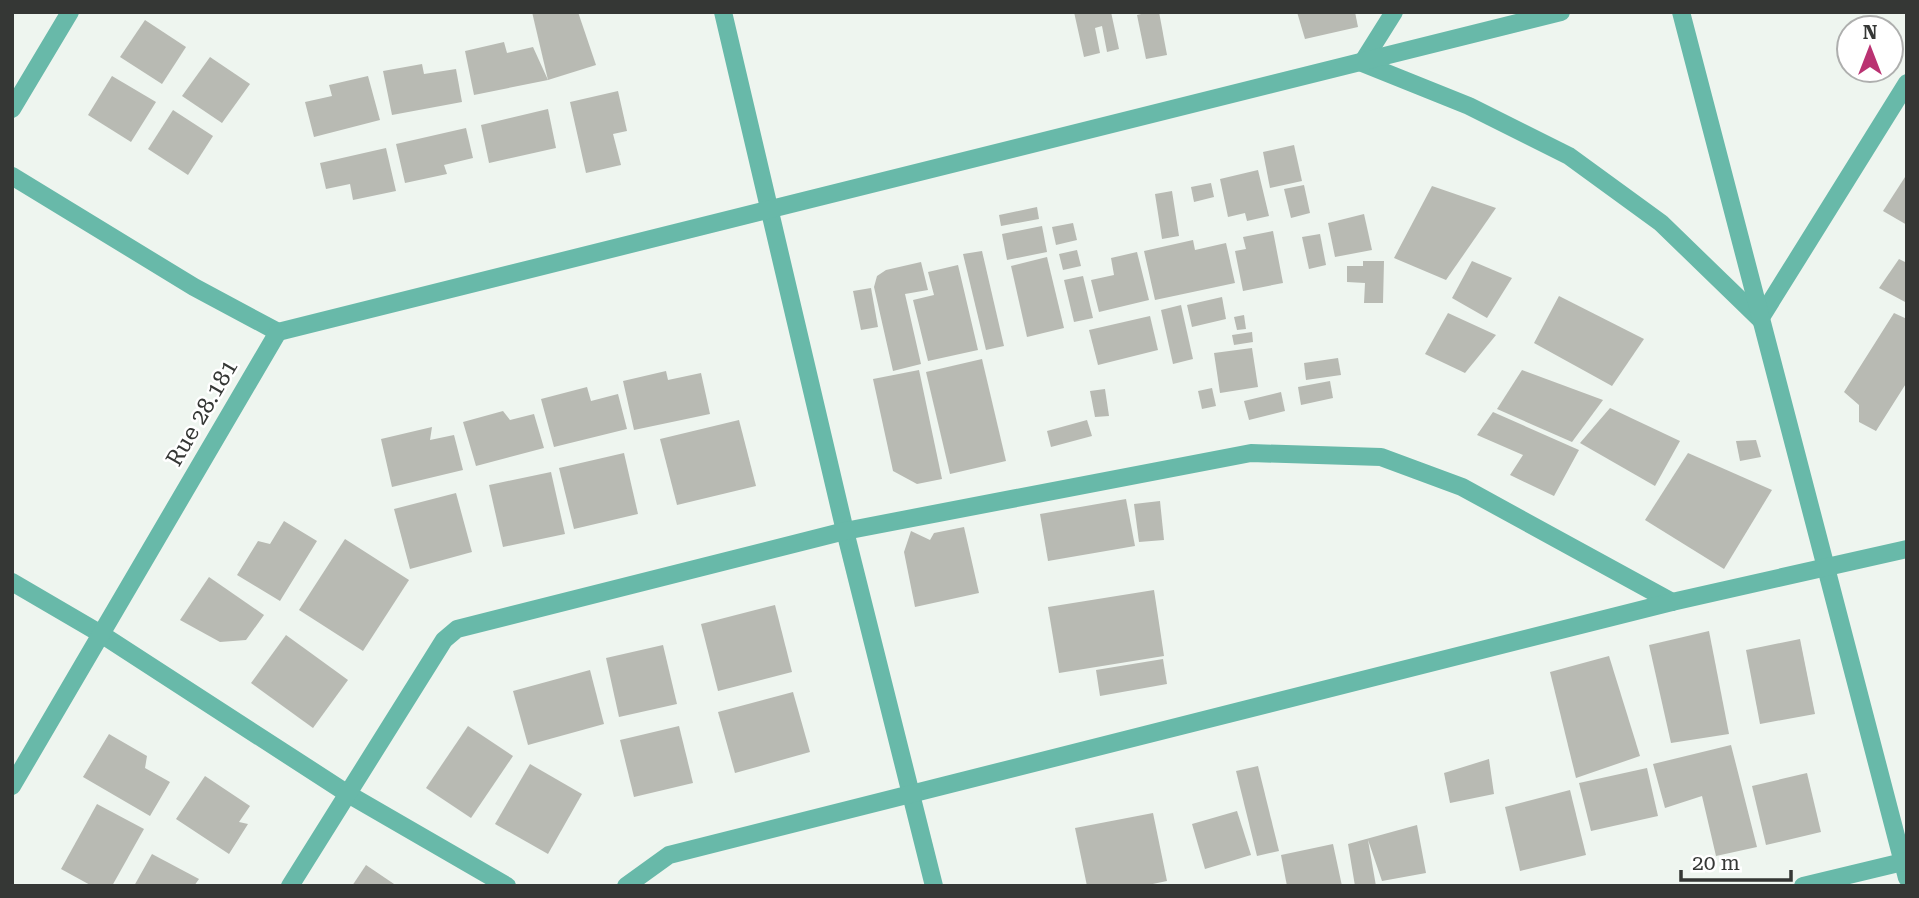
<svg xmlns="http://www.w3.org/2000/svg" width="1919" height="898" font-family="'Roboto Serif',serif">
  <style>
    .building { fill: #b8bab3 }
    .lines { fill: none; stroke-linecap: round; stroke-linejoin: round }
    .street { stroke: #68b9a9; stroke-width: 18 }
    .labels { text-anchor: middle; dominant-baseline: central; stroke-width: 5; stroke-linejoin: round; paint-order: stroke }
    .street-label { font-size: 23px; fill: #353735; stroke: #fff }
  </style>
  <rect width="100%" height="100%" fill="#eef5ef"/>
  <!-- building -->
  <g class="building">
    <path d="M532,12h46l18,53 -48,15z"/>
    <path d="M1074,12h37l8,37 -12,3 -5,-26 -7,2 5,25 -16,4z"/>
    <path d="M1150,12h9l8,43 -21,4 -9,-44z"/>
    <path d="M1297,12h58l3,15 -53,12z"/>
    <path d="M145,20l41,27 -24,37 -42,-27z"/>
    <path d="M504,42l3,11 26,-6 15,33 -74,15 -9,-44z"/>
    <path d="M210,57l40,27 -28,39 -40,-27z"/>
    <path d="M422,64l2,10 32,-5 6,33 -70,13 -9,-44z"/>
    <path d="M112,76l44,26 -25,40 -43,-27z"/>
    <path d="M368,76l12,44 -66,17 -9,-35 27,-6 -3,-11z"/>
    <path d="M618,91l9,40 -14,3 8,31 -35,8 -16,-71z"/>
    <path d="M548,109l8,39 -67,15 -8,-38z"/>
    <path d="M173,110l40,26 -25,39 -40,-26z"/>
    <path d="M466,128l7,30 -29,7 3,9 -42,9 -9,-39z"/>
    <path d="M1294,145l8,36 -32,7 -7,-36z"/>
    <path d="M386,148l10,43 -43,9 -3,-16 -24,5 -6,-26z"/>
    <path d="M1258,170l11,46 -22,5 -2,-8 -17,4 -8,-38z"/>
    <path d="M1907,174v51l-24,-14z"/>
    <path d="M1211,183l3,14 -20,5 -3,-15z"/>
    <path d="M1304,185l6,28 -19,5 -7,-29z"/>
    <path d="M1432,186l64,22 -50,72 -52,-22z"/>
    <path d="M1172,191l7,45 -17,3 -7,-45z"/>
    <path d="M1037,207l2,12 -38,7 -2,-11z"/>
    <path d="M1364,214l8,36 -37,7 -7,-34z"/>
    <path d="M1073,223l4,17 -21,5 -4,-18z"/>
    <path d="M1042,226l5,26 -40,8 -5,-26z"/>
    <path d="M1273,231l10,52 -40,8 -8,-40 11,-2 -3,-12z"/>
    <path d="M1320,234l6,31 -17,4 -7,-32z"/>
    <path d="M1193,240l2,10 31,-7 9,40 -80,17 -11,-49z"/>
    <path d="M1077,250l4,16 -18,4 -4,-16z"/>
    <path d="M982,251l22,95 -18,4 -23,-96z"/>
    <path d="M1137,252l12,48 -50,12 -8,-32 23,-5 -3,-17z"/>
    <path d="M1047,257l17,71 -37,9 -16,-71z"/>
    <path d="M1899,259l8,4v40l-28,-15z"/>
    <path d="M1363,261h21l-1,42h-19l1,-20 -18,-1v-16h16z"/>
    <path d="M1472,261l40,17 -25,40 -35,-20z"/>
    <path d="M921,262l7,28 -23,4 16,70 -28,7 -19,-84 3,-11 9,-6z"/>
    <path d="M958,265l20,85 -50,11 -15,-61 21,-5 -6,-23z"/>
    <path d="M1083,276l10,42 -19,4 -10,-42z"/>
    <path d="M871,288l7,39 -17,3 -8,-39z"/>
    <path d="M1559,296l85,43 -32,47 -78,-43z"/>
    <path d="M1222,297l4,22 -34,8 -5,-22z"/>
    <path d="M1181,305l12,54 -20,5 -12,-54z"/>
    <path d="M1448,313l48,22 -31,38 -40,-19z"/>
    <path d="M1894,313l13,6v63l-31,49 -17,-9v-17l-15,-13z"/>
    <path d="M1244,315l2,14 -9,1 -3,-13z"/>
    <path d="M1150,316l8,34 -60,15 -9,-35z"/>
    <path d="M1252,332l1,10 -19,3 -2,-10z"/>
    <path d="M1252,348l6,39 -38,6 -6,-40z"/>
    <path d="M1338,358l3,17 -35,5 -2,-17z"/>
    <path d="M982,359l24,102 -56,13 -24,-102z"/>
    <path d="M919,370l23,109 -25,5 -24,-13 -20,-92z"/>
    <path d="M1522,370l81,30 -31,42 -75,-33z"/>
    <path d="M666,371l2,9 33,-7 9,41 -76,16 -11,-49z"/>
    <path d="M1330,381l3,17 -32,7 -3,-18z"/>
    <path d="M587,387l4,14 27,-7 9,35 -73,18 -13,-48z"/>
    <path d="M1212,388l4,18 -14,3 -4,-18z"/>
    <path d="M1105,389l4,27 -14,1 -5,-26z"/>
    <path d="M1281,392l4,19 -36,9 -5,-19z"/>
    <path d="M1610,408l70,33 -25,45 -75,-43z"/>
    <path d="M503,411l7,9 24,-6 10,34 -68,18 -13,-44z"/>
    <path d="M1493,412l86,38 -25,46 -44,-21 13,-20 -46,-20z"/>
    <path d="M739,420l17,66 -79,19 -17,-66z"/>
    <path d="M1087,420l5,16 -41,11 -4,-16z"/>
    <path d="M432,427l-2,13 24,-5 9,35 -71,17 -11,-48z"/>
    <path d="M1756,440l5,17 -21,4 -4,-20z"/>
    <path d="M624,453l14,61 -64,15 -15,-61z"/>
    <path d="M1688,453l84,37 -48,79 -79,-49z"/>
    <path d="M551,472l14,62 -62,13 -14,-62z"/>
    <path d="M456,493l16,59 -62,17 -16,-60z"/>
    <path d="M1126,499l9,47 -87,15 -8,-47z"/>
    <path d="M1160,501l4,39 -25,2 -5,-38z"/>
    <path d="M284,521l33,20 -37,60 -43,-26 21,-34 12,3z"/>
    <path d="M964,527l15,66 -64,14 -11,-55 7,-21 19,9 4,-7z"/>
    <path d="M345,539l64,41 -46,71 -64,-41z"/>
    <path d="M209,577l55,38 -18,25 -26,2 -40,-22z"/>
    <path d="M1154,590l10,66 -105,17 -11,-66z"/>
    <path d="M775,605l17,67 -74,19 -17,-67z"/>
    <path d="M1709,631l20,103 -58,9 -22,-98z"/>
    <path d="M286,635l62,45 -35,48 -62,-45z"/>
    <path d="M1800,639l15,75 -55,10 -14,-74z"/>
    <path d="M663,645l14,59 -58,13 -13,-59z"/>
    <path d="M1609,656l31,100 -64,22 -26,-106z"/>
    <path d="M1163,659l4,25 -67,12 -4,-26z"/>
    <path d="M590,670l14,54 -76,21 -15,-54z"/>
    <path d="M793,692l17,60 -75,21 -17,-61z"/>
    <path d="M468,726l45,30 -42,62 -45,-30z"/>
    <path d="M679,726l14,57 -59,14 -14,-57z"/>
    <path d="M109,734l38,22 -2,12 25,14 -20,34 -67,-39z"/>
    <path d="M1731,745l26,102 -41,9 -14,-60 -37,12 -12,-44z"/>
    <path d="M1489,759l5,35 -44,9 -6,-30z"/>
    <path d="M530,764l52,30 -34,60 -53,-30z"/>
    <path d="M1258,766l21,85 -22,5 -21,-85z"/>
    <path d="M1647,768l11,48 -67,15 -12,-48z"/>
    <path d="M1807,773l14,59 -55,13 -14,-59z"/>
    <path d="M205,776l45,30 -11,16 9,2 -19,30 -53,-35z"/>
    <path d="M1570,790l16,65 -66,16 -15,-64z"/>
    <path d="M97,804l47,25 -32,57h-20l-31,-17z"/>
    <path d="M1237,811l14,44 -46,14 -13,-45z"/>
    <path d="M1153,813l14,68 -24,5h-56l-12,-58z"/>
    <path d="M1417,825l9,48 -44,8 -14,-41 8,46h-21l-7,-42z"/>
    <path d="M1333,844l9,42h-55l-6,-31z"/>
    <path d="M152,854l47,25 -5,7h-60z"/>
    <path d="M366,865l31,21h-45z"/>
  </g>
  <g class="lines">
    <!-- street -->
    <g class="street">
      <path d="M723,12l122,519 89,355"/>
      <path d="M1394,12l-32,51 107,43 100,50 92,67 99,96 147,-236"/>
      <path d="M1681,12l226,866"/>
      <path d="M12,109l58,-97"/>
      <path d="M12,176l182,111 84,45"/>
      <path d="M278,332l1283,-320"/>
      <path d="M12,582l89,52 247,160 159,92"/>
      <path d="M12,786l266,-454"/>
      <path d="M290,886l154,-246 13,-11 388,-98 406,-78 130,4 81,30 210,115"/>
      <path d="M626,886l43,-31 1003,-253 235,-53"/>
      <path d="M1803,886l104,-25"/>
    </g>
  </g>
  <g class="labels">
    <!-- street labels -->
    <g class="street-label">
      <text transform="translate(202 413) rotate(-60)">Rue 28.181</text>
    </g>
  </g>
  <!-- border -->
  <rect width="1919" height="898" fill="none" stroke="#353735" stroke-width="28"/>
  <!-- north arrow -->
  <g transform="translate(1870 49)"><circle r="33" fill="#ffffff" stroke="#aeafae" stroke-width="2"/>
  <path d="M0-5L12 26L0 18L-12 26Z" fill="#ba3272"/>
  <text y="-10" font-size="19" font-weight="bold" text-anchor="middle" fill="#353735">N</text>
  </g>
  <!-- scale -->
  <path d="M1681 870v10h110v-10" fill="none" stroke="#353735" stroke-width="3.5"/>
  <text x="1692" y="870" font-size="21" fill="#353735" stroke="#ffffff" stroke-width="5" paint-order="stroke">20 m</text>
</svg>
